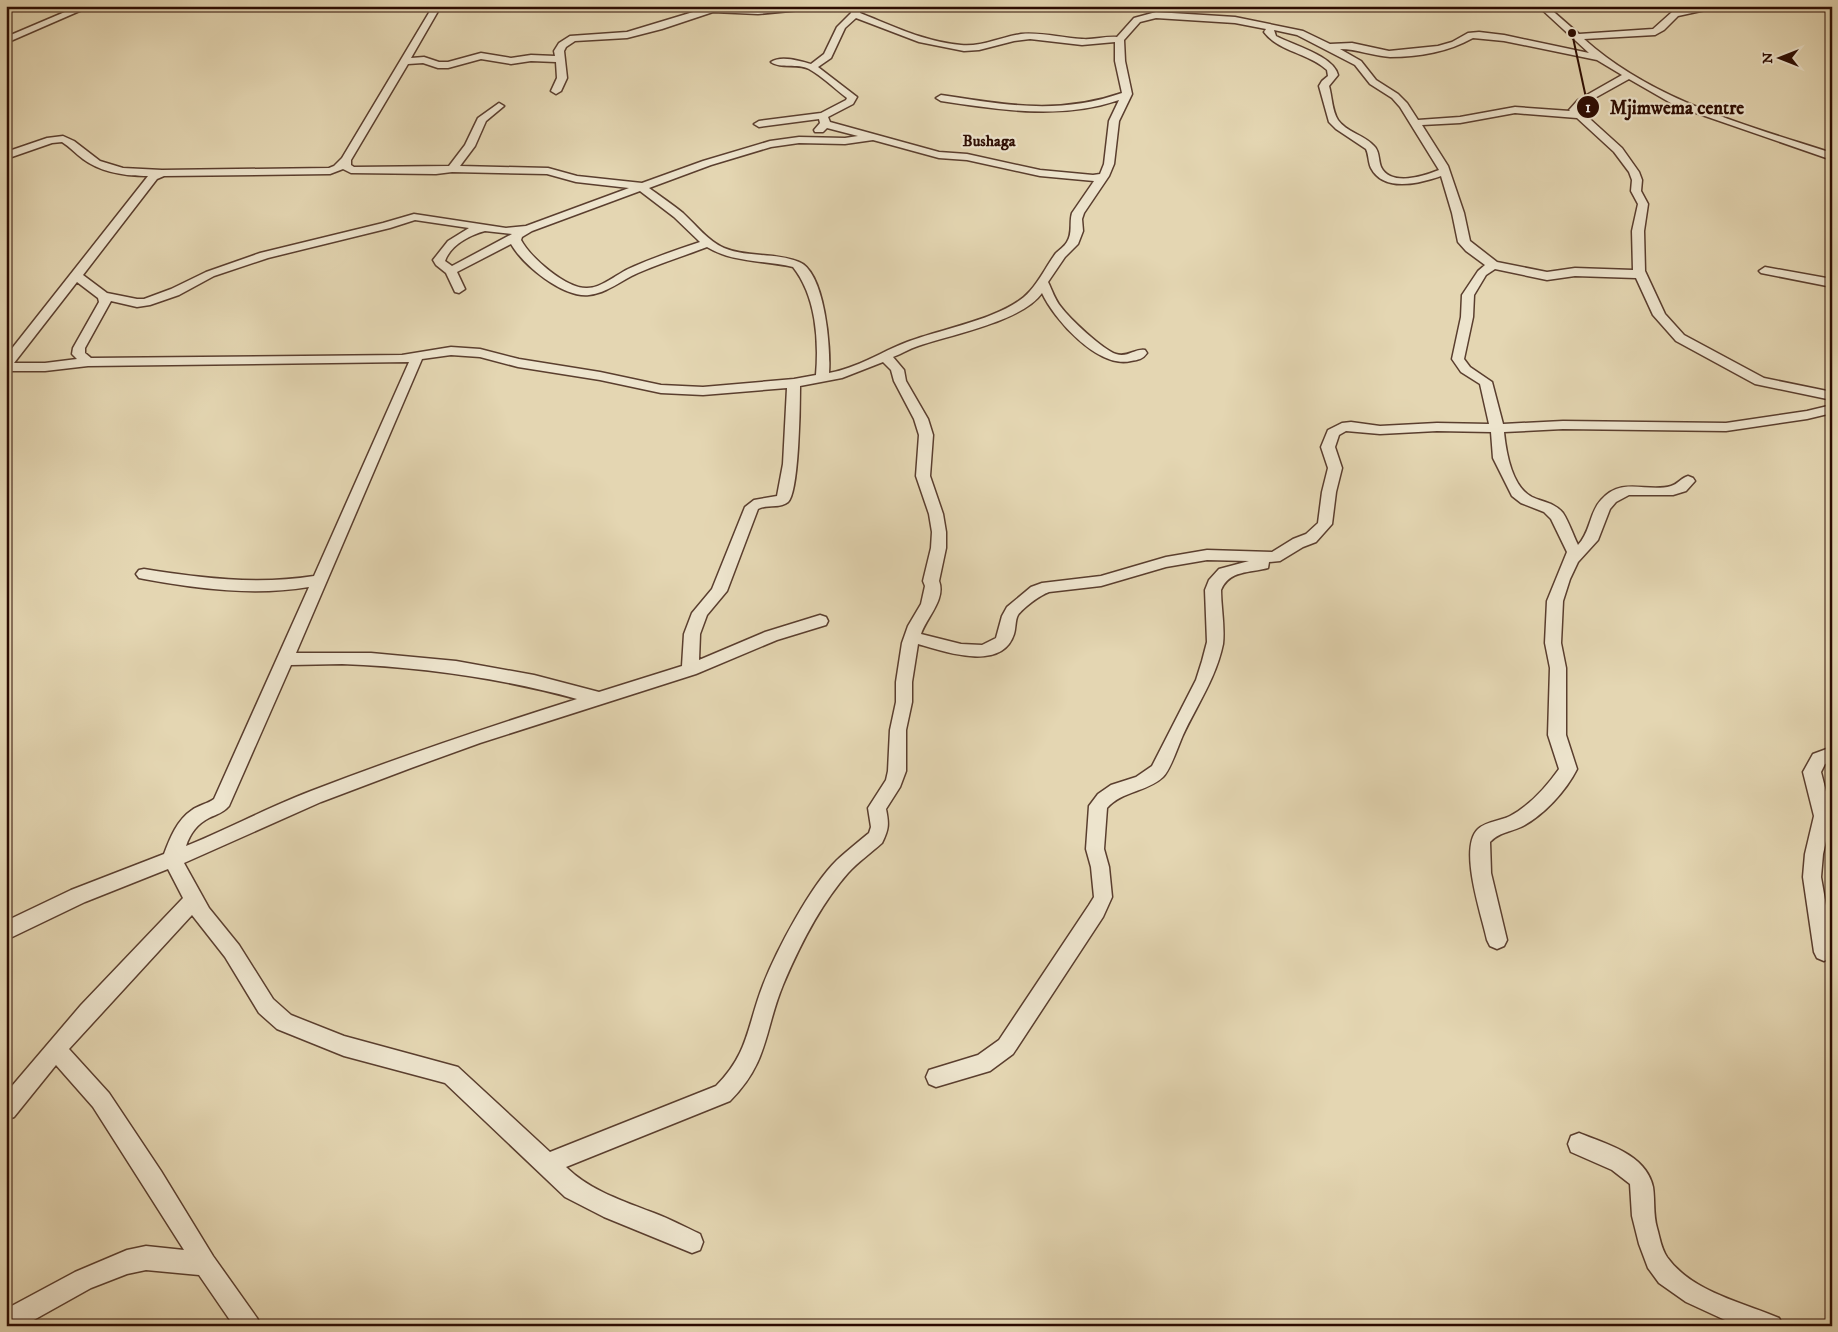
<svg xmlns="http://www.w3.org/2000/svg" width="1838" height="1332" font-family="'IM FELL DW Pica',serif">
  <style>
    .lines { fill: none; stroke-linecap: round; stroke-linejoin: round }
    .street-casing { stroke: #5a3e2e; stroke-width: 3 }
    .street { fill: #ede4cd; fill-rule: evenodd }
    .labels { text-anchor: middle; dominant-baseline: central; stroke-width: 4.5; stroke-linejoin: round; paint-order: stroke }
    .far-quarter-label { font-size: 16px; font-weight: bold; fill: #2c0c02; stroke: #ede4cd }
    .leader { fill: none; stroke: #2c0c02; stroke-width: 2 }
    .callout-dot { fill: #2c0c02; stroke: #ede4cd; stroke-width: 2 }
    .mark-label { font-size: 15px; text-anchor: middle; font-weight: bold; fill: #fff }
    .callout-label { font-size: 19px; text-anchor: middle; font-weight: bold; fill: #2c0c02; stroke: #ede4cd; stroke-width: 4.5; stroke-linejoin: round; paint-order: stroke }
  </style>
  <rect width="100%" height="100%" fill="#e4d6b2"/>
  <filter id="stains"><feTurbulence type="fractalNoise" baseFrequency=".004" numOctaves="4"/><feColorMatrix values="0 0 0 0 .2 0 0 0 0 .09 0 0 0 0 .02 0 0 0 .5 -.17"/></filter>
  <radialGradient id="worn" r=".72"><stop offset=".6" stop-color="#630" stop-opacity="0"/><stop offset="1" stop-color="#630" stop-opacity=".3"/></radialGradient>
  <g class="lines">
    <defs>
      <g id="street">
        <path d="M79,6h12l-85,37v-6z"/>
        <path d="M433,6h8l-30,52 13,-1 15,5h9l33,-9 30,5 20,-3 24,1 -1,-5 5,-8 11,-7 57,-4 86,-26 45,2 57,-2 -4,3 -53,5 -45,-2 -51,17 -35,9 -52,3 -9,6 -2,4 3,27 -6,13 -5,3 -5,-3 6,-13 -1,-16 -25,-1 -20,3 -30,-5 -33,9h-10l-15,-5 -15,1 -57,96v5l3,2 95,-1 16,-21 13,-27 21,-15 5,3 -18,15 -11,25 -15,20 88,2 29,8 65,7 61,-22 67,-20 29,-4 46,1 13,-2 -31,-8 -4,4h-8l-1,-2 6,-7 -1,-4 -60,8 -5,-3 5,-3 62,-8 25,-13 1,-2c-12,-9 -25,-22 -38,-29 -11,-6 -29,0 -38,-7 10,-7 29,-1 40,2l13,-10 13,-27 14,-14 1,-7h8v7c33,13 65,29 101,32 21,2 40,-8 60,-11 21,-2 41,4 61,5 12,1 23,-3 35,-2l17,-19 22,-6 79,5 68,14 27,13 22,-1 37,8 49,-5 14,-4 16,-9 11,-1 25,3 85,18 -51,-47h9l32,28 74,-5 19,-17 32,-6h20l-46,10 -14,14 -9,5 -71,4c69,62 162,86 248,114v7l-156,-54 -47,-27 -45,25 -4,6 42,38 17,24 3,8 -1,11 7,13 -4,27 1,40 20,43 19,21 80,43 68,14v8l-77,-16 -79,-43 -23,-26 -17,-37 -61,-2 -28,4 -52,-11 -9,6 -12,20 -1,22 -9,42 6,8 22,15 11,42 60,-3 163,2 81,-12 25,-6v8l-25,6 -81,12 -163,-2 -59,3c2,20 8,55 28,65 11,5 23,6 31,16 6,9 10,22 15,32 13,-14 11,-32 23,-45 21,-24 46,-7 70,-14 7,-2 10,-8 17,-10l5,2 2,3 -9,10 -13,4h-44l-13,7 -6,7 -12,31 -20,22 -8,17 -7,22 -2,42 5,25v67l11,34c-11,22 -34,47 -56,58 -11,5 -23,6 -31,15l1,31 16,67 -3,6 -7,3 -7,-3 -3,-6c-5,-24 -29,-92 -9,-111 9,-8 22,-8 32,-13 19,-10 37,-30 49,-47l-11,-34 2,-67 -5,-25 2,-42 20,-49 -16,-33 -7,-7 -23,-9 -9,-7 -19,-38 -2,-26 -54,-1 -57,3 -34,-3 -7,4 -4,12 7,21 -6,24 -4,32 -16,18 -13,5 -23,14 -11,1 -1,6c-18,5 -39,2 -47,22 0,17 4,37 2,54 -7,34 -26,61 -40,91 -5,11 -12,34 -20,42 -16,15 -41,14 -56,31l-3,41 5,18 3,30 -9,20 -90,137 -23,17 -54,16 -7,-3 -3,-7 3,-7 49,-15 21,-15 90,-135 5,-8 -3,-30 -5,-18 3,-43 9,-12 13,-9 25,-8 16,-11 44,-86 6,-19 5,-19 -2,-52 4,-10 10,-11 30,-8 -42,-1 -41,7 -65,19 -52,6c-9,3 -26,16 -31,23 -3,5 -2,13 -4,19 -12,38 -69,18 -96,10l-6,38v20l-6,28v41l-6,16 -14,22c3,15 3,20 -4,34 -11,10 -24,19 -34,30 -28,32 -49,74 -65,112 -19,46 -14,77 -53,116l-164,66c25,24 57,34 88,46 16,6 31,14 46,21l3,8 -3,8 -8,3 -88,-36 -39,-20 -120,-114 -101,-27 -67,-27 -18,-16 -34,-56 -33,-42 -123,134 40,44 52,78 52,85 44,62 4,8h-27l-35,-51 -53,-5 -19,4 -36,14 -68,38h-17v-17l69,-37 52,-22 19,-4 38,4 -91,-143 -37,-42 -42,52 -8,3v-27l75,-88 102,-107 -15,-29 -83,33 -79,38v-19l65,-31 93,-36c6,-16 13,-34 28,-44 7,-5 15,-6 22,-11l95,-212c-55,9 -111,2 -165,-8l-5,-1 -3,-4 3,-4 5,-1c56,9 113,16 170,7l95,-214 -321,4 -43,5h-39v-15l142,-180c-22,0 -46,-3 -65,-17 -7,-5 -13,-12 -21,-17l-10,1 -46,16v-7l41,-14 16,-2 11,5 26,20 23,7 39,2 167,-2 5,-2 8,-8zM856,18l63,24 45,9 15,-1 35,-9 16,-2 52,6 33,-3v19l7,32c-63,22 -117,12 -181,2l-5,3 5,3c61,9 119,19 178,-1l-10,21 -5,43 -4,10 -7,1 -53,-5 -73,-16 -28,-2 -109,-30 -2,-5 25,-13 4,-7 -39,-30 13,-9 14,-30zM1156,18l79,5 31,6 -2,3c15,20 45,21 63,38l1,6 -6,5 -3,5 10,36 7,7 30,20c3,6 2,13 5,19 13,25 50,15 70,8l11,37 6,29 8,9 19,14 -7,6 -16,24 -1,22 -9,42 9,13 19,12 9,40 -52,-1 -57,3 -29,-4 -9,1 -14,7 -7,17 7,21 -6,24 -4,31 -12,11 -13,5 -21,13 -65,-2 -41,7 -65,19 -59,7 -11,4 -24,20 -5,9 -6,22 -14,7 -21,-1 -40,-10c6,-17 25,-35 18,-53l7,-33v-16l-3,-18 -13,-38 3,-41 -5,-16 -22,-38 -2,-11 -11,-13c8,-3 16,-8 25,-11 32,-11 105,-25 124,-53 12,26 56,76 89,68 7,-1 12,-2 16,-8l-2,-3c-10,-2 -17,8 -29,4 -13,-4 -47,-36 -55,-47 -6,-7 -9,-17 -13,-25l17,-25 13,-13 5,-13 -1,-12 2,-6 25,-37 5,-12 5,-43 13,-27 -7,-33 -1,-21 16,-18zM1274,30l23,5 58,30 15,19 22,14 8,9 39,63c-15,6 -48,17 -58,-3 -3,-8 -1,-16 -8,-22 -9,-10 -27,-13 -35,-25 -6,-9 -6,-24 -9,-34l9,-11c-4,-19 -45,-30 -62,-39zM1473,38l31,3 93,19 25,15 -44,25 -9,10 1,1 -55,-4 -55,10 -42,3 -11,-17 -9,-9 -22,-14 -15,-19 -21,-12c17,0 33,7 50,8 28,0 58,-5 83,-19zM1515,113l62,5 37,34 15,20 3,8 -1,11 7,13 -6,27 1,39 -58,-2 -28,4 -50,-10 -27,-21 -6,-28 -16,-47 -26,-41 38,-2zM873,140l66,18 28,2 73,16 54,5 -22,32c-3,10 1,20 -5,29 -3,5 -8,8 -11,11 -9,12 -16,27 -26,38 -23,27 -90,38 -123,51 -26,10 -50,26 -78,31 2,-24 -4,-101 -30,-111 -24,-10 -51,-4 -75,-14 -16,-7 -28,-23 -41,-35 -11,-9 -23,-17 -34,-25l62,-23 60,-18 28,-4 46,1zM343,169l8,4 85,1 16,-2 95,2 29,8 53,6 -103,38 -20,2 -92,-14 -31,9 -123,30 -54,19 -35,17 -27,10h-7l-30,-6 -24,-18 74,-96 7,-3 166,-2zM640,191l34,26 26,25c-24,8 -48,16 -72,27 -12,6 -27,19 -41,19 -21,1 -57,-31 -66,-48l1,-3 10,-6zM415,220l54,8 -21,13 -15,19 3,5 10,8 9,19 4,1 6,-4 -8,-17 54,-28c12,21 52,54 78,51 18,-2 33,-15 49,-22 23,-10 46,-17 69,-26 26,16 57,13 86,20 23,29 26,73 23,108l-22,4 -91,8 -42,-2 -61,-13 -81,-13 -39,-10 -29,-2 -49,8 -311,3 -6,-5v-5l26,-47 26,6 13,-2 29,-10 35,-19 54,-18 122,-30zM485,231l27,3 -60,32 -7,-5c5,-15 24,-26 40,-30zM77,282l21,16 1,4 -26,46 -1,6 5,5 -32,4h-31zM451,355l29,2 38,10 82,13 61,13 42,2 84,-7 -4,76 -6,32 -23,4 -9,7 -33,82 -20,24 -8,21 -2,32 -83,26 -65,-17 -78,-14 -85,-8h-75l126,-294zM883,362l8,8 3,11 20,38 5,16 -3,41 13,38 3,18 -1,16 -8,33 2,5 -4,18 -13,22 -6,17 -6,39v20l-6,28 -2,41 -2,9 -18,28 3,19 -2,6c-11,9 -22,18 -32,27 -26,25 -61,91 -74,125 -16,41 -14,68 -47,101l-166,66 -92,-85 -114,-31 -53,-21 -18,-16 -34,-54 -30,-37 -25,-45 137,-61 90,-34 69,-25 216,-69 81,-34 49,-15 2,-4 -2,-4 -6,-2 -55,17 -66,28 1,-26 7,-19 20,-24 31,-82c9,-5 22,0 30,-7 11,-9 12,-98 12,-116l42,-8zM342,664c80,3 158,14 235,35 -89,28 -178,58 -266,92 -42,16 -83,38 -125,55 4,-12 11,-22 23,-28 8,-4 14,-5 20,-12l62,-141z"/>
        <path d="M1765,267l67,12v8l-71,-14 -2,-2z"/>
        <path d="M1832,747v14l-7,3 -4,8 11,43 -9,39 -2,23 11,63v16l-8,5 -7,-3 -3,-6 -11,-75 2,-23 9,-38 -11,-44 10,-18z"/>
        <path d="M1579,1133c27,11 67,21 74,54 2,13 0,27 4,41 3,10 4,20 10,29 25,35 75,45 112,61l4,8h-45l-52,-24 -27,-19 -11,-15 -9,-24 -7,-28 -2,-32 -18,-14 -41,-18 -3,-8 3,-8z"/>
      </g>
    </defs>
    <!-- street casing -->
    <use href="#street" class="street-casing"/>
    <!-- street -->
    <use href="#street" class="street"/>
  </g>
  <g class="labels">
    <!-- far-quarter labels -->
    <g class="far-quarter-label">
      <text x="989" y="141">Bushaga</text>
    </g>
  </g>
  <!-- callouts -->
  <path class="leader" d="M1572 33L1588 107"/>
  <g class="callout-dot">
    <circle cx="1572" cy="33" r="5"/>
    <circle cx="1588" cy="107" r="12"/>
  </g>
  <g class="mark-label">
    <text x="1588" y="112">1</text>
  </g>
  <g class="callout-label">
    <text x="1677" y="114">Mjimwema centre</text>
  </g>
  <!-- margin -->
  <rect width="1838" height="1332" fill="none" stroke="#e4d6b2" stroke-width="25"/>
  <rect x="8" y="8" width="1823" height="1317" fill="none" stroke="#2c0c02" stroke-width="2.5"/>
  <rect x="12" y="12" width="1813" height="1307" fill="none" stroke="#2c0c02"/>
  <!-- north arrow -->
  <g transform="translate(1780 58) rotate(270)" stroke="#ede4cd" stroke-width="4" paint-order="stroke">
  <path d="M0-4L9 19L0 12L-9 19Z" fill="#2c0c02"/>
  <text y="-8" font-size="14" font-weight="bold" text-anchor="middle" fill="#2c0c02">N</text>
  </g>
  <rect width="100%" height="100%" filter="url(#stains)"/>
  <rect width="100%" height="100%" fill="url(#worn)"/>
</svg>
